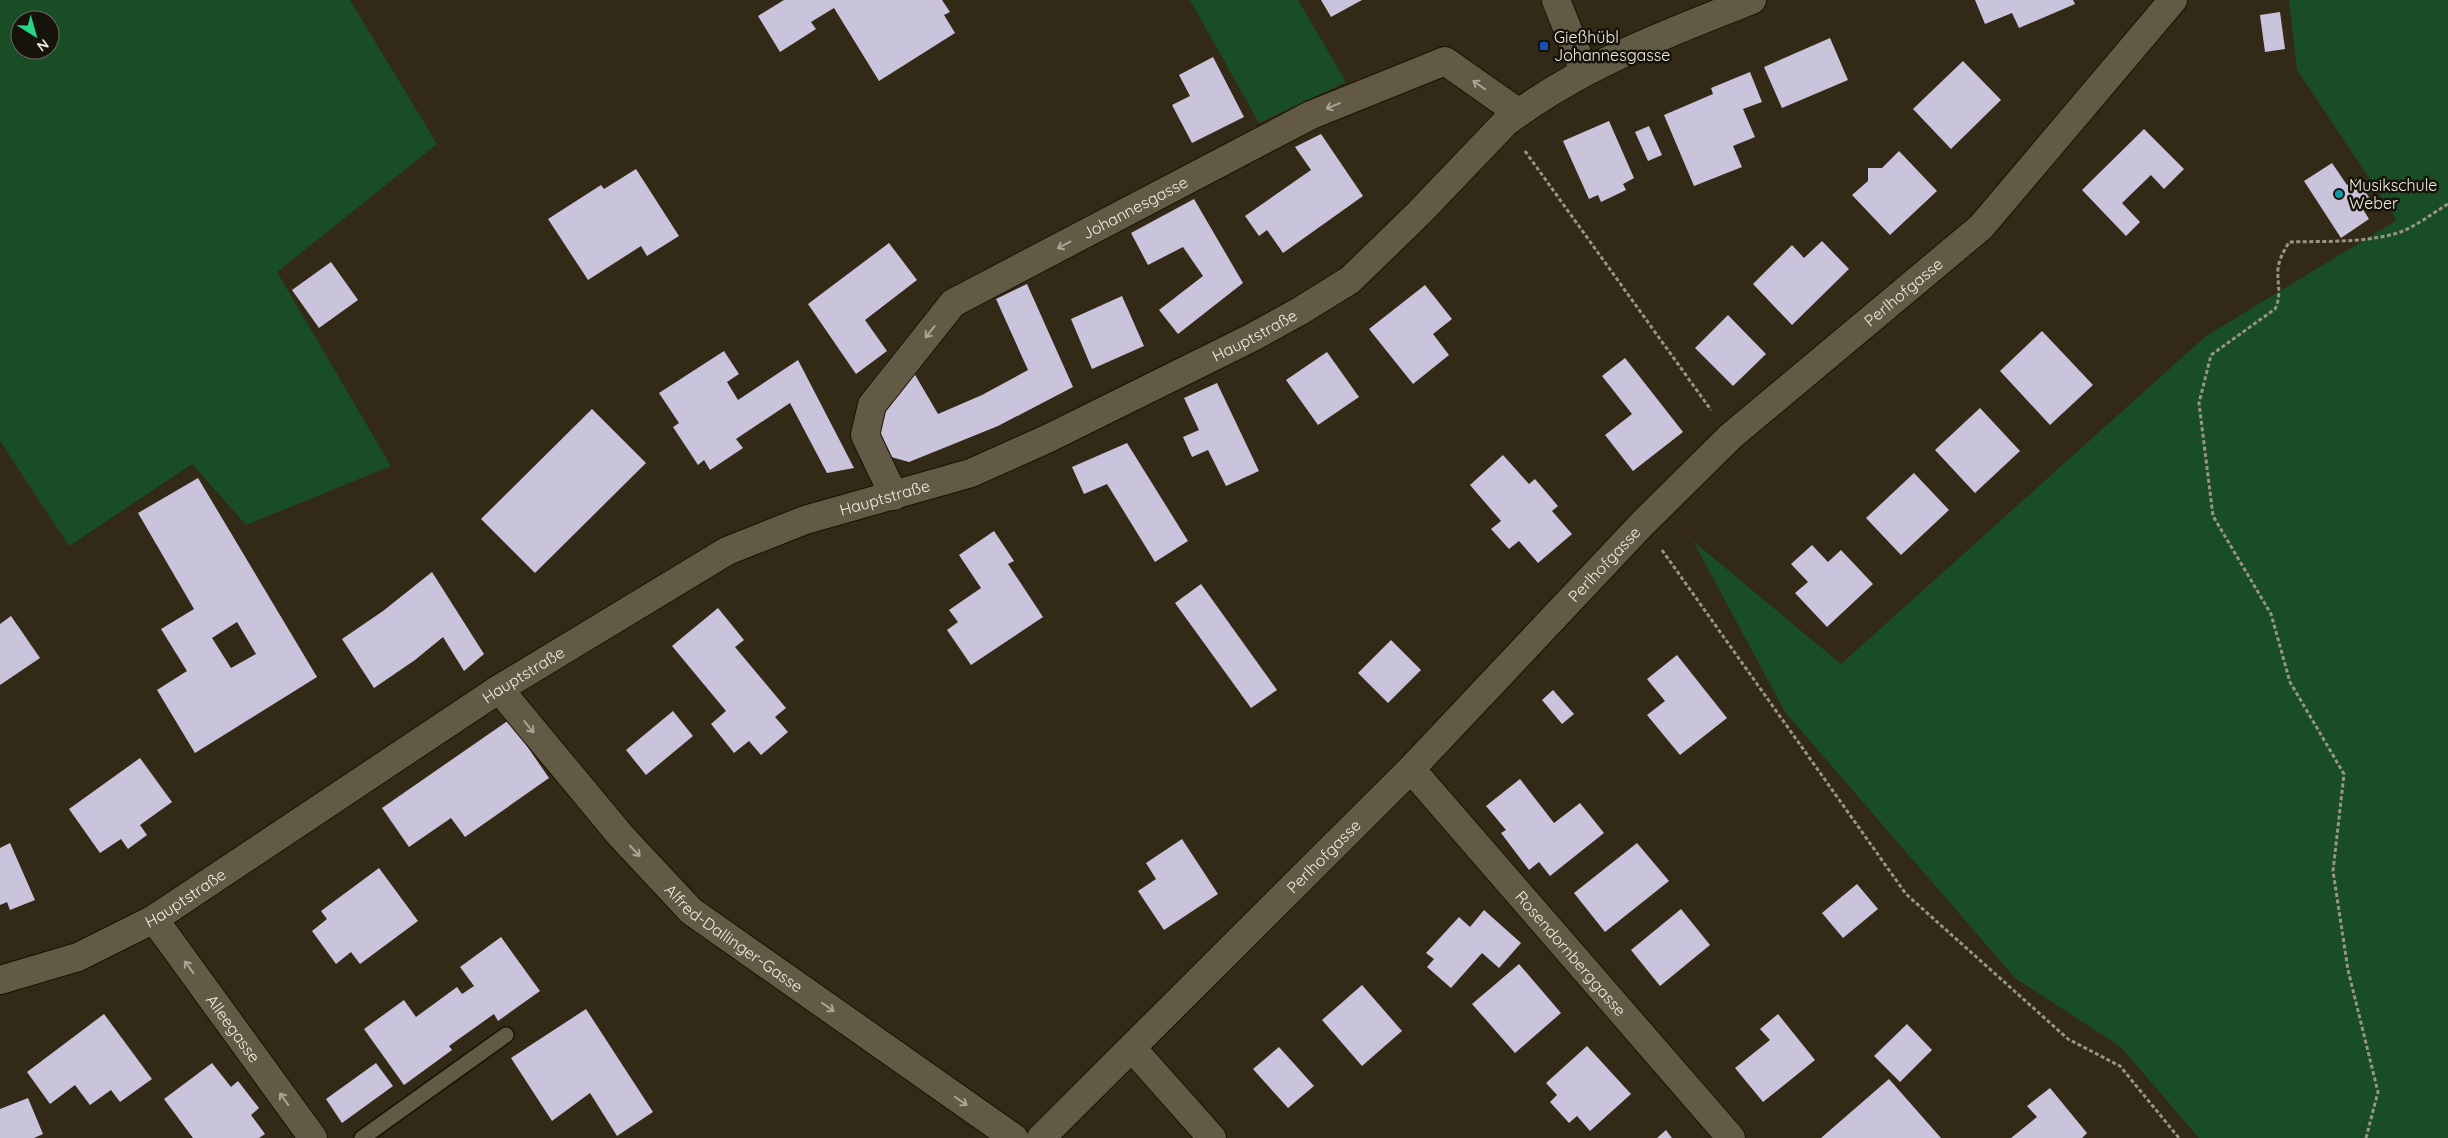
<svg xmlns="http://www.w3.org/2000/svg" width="2448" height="1138" font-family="Quicksand,sans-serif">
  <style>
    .green { fill: #194d26; fill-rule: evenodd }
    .building { fill: #c9c4dc; fill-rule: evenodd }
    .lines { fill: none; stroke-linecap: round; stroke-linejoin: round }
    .service-casing { stroke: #1a1202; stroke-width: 18 }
    .minor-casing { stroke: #1a1202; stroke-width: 30 }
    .secondary-casing { stroke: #1a1202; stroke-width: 30 }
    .path { stroke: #9a9485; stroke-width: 3; stroke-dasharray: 4 2.5; stroke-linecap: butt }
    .service { stroke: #635a46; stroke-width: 15 }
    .minor { stroke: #635a46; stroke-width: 28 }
    .secondary { stroke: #635a46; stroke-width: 28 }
    .oneway { stroke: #aaa494 }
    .transit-dot { fill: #1a4fb4; stroke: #16130b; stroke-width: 2 }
    .culture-dot { fill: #0f9aa8; stroke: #16130b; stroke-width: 2 }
    .labels { text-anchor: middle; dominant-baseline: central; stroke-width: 5; stroke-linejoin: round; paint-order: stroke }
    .poi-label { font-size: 16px; fill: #f2ede1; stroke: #16130b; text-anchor: start }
    .street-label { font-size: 16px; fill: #f2ede1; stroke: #16130b }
  </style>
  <rect width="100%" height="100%" fill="#322a17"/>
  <!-- green -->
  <g class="green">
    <path d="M0,0h350l87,144 -160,128 114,194 -145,59 -54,-61 -123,82 -69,-105zM20,20h30v30h-30z"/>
    <path d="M1190,0h108l48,82 -87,41z"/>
    <path d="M2289,0h159v1138h-249l-78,-91 -106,-69 -230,-266 -92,-171 148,123 365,-328 191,-116 -100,-150z"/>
  </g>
  <!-- building -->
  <g class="building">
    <path d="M784,0h158l8,12 -6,3 11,18 -76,48 -45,-73 -23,14 5,7 -36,23 -22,-36z"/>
    <path d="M1321,0h41l-31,17z"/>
    <path d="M1975,0h98l2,4 -56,24 -7,-15 -27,11z"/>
    <path d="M2280,12l5,37 -20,3 -5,-37z"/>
    <path d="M1830,38l18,42 -66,28 -18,-41z"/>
    <path d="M1213,57l31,60 -52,26 -20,-38 18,-9 -11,-21z"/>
    <path d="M1963,61l38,39 -50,49 -38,-40z"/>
    <path d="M1750,72l12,30 -19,7 12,28 -22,9 9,21 -48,19 -30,-71 49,-21 -2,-6z"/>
    <path d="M1609,121l25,57 -11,6 3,6 -25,12 -3,-7 -9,4 -26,-58z"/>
    <path d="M1649,126l13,29 -14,6 -13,-29z"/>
    <path d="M2144,129l40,40 -20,20 -13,-14 -29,28 18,19 -14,14 -44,-46z"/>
    <path d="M1321,134l42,62 -80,57 -16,-23 -8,6 -14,-20 66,-46 -16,-23z"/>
    <path d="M1899,151l38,40 -47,44 -38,-40 16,-14v-13h14z"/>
    <path d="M2332,163l15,22 10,-6 15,23 -10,6 7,11 -28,19 -37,-57z"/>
    <path d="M636,169l43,67 -32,20 -6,-10 -53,34 -40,-61 53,-34 3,4z"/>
    <path d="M1194,199l49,84 -65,51 -19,-24 44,-34 -20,-29 -35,18 -17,-32z"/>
    <path d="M1822,241l27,28 -57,56 -39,-41 39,-39 12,13z"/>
    <path d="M889,243l28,37 -52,40 22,31 -31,23 -48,-70z"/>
    <path d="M331,262l27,38 -39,28 -27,-38z"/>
    <path d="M1027,284l46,103 -75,39 -89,36 -25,-7 -7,-40 37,-42 24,41 44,-19 46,-25 -32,-71z"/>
    <path d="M1425,285l27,34 -19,15 16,21 -36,29 -44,-55z"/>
    <path d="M1122,296l22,50 -52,23 -21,-50z"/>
    <path d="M1728,315l38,39 -33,32 -38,-38z"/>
    <path d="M2042,331l51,54 -43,40 -50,-54z"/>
    <path d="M724,351l15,23 -12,8 11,18 60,-40 56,108 -27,5 -37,-70 -54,36 7,9 -33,22 -6,-10 -6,5 -25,-38 6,-4 -20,-30z"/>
    <path d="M1327,352l32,45 -41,28 -32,-45z"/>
    <path d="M1625,358l58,74 -50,39 -28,-36 27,-21 -30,-38z"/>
    <path d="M1217,383l42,88 -33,15 -18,-36 -16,7 -9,-20 16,-7 -15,-32z"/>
    <path d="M1980,408l40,43 -45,42 -40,-43z"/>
    <path d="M592,409l54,54 -111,110 -54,-54z"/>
    <path d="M1127,443l61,98 -33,21 -48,-78 -23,10 -12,-27z"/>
    <path d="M1503,455l26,29 6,-5 23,27 -6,5 20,23 -34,29 -19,-22 -10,8 -18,-20 10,-8 -31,-36z"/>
    <path d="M1914,473l35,37 -48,45 -35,-37z"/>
    <path d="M198,478l119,199 -122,76 -38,-63 30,-19 -26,-42 33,-20 -56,-96zM237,622l19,32 -25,14 -19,-30z"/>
    <path d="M994,531l20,30 -6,3 35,53 -72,48 -24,-35 11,-8 -9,-12 32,-22 -22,-33z"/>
    <path d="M1812,545l16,17 13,-12 32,34 -46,43 -32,-34 13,-11 -17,-18z"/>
    <path d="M432,572l52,82 -20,17 -21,-34 -28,23 -41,28 -32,-49 41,-28z"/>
    <path d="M1201,584l76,106 -26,18 -76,-105z"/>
    <path d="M718,608l26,32 -9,7 51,61 -11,9 13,15 -27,23 -12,-14 -15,12 -23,-29 15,-13 -54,-65z"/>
    <path d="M11,616l29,42 -40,27v-61z"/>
    <path d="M1391,640l30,30 -33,33 -30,-30z"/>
    <path d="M1677,655l50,63 -47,37 -33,-40 18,-14 -18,-22z"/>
    <path d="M1553,690l21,24 -12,10 -20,-24z"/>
    <path d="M673,711l20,25 -47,39 -20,-25z"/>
    <path d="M509,720l40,58 -84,59 -14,-19 -42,29 -27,-39z"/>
    <path d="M140,758l32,44 -32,23 7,10 -19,14 -7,-10 -21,14 -31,-44z"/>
    <path d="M1520,779l34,44 26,-20 24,30 -54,43 -11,-14 -10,8 -28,-37 5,-3 -20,-24z"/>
    <path d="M1182,839l36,55 -54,36 -26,-39 18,-12 -10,-16z"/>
    <path d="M10,843l25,57 -25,10 -3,-8 -7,3v-57z"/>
    <path d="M1637,843l32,38 -64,51 -31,-39z"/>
    <path d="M379,868l39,53 -58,43 -9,-12 -15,12 -24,-33 15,-12 -6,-8z"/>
    <path d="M1857,884l21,25 -35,29 -21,-25z"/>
    <path d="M1681,909l29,36 -50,41 -29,-36z"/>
    <path d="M1484,910l37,33 -22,25 -17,-15 -31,35 -24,-21 7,-8 -8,-6 33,-36 11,10z"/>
    <path d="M501,937l39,54 -42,30 -4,-7 -45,32 3,4 -48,35 -40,-56 40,-29 12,17 41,-30 5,7 12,-8 -14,-19z"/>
    <path d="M1519,964l42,49 -46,40 -43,-49z"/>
    <path d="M1362,985l40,46 -40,35 -40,-46z"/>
    <path d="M586,1009l67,103 -36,24 -27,-43 -38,28 -41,-63z"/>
    <path d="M104,1014l48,65 -32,23 -9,-12 -21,15 -15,-20 -25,19 -23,-32z"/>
    <path d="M1778,1014l37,46 -52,42 -28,-34 35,-28 -10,-11z"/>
    <path d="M1907,1024l25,26 -32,32 -26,-26z"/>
    <path d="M1587,1046l44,48 -41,37 -13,-15 -8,7 -19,-21 7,-7 -11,-12z"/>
    <path d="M1279,1047l35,39 -26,22 -35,-39z"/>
    <path d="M212,1063l19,24 7,-6 21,27 -8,7 14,19 -6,4h-66l-29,-39z"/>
    <path d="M376,1063l17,23 -51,37 -16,-24z"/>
    <path d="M1889,1079l52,59h-120z"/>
    <path d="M2050,1088l37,45 -5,5h-71l26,-21 -10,-11z"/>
    <path d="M28,1098l15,36 -9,4h-34v-29z"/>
    <path d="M1666,1130l6,8h-15z"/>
  </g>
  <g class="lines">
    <defs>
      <path id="service" d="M362,1138l144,-103"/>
      <g id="minor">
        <path d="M1556,0l28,71"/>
        <path id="s1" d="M894,496l-29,-61 7,-30 81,-102 358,-188 134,-54 74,52"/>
        <path id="s2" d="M499,689l122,147 70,75 323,227"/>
        <path id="s3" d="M1411,769l320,369"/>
        <path id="s4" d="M154,919l159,219"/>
        <path d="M1132,1048l80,90"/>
        <path id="s5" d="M1041,1138l370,-369 232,-246 88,-87 250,-209 192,-227"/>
      </g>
      <g id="secondary">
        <path id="s6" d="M0,980l78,-23 76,-38 345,-230 228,-138 78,-31 166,-47 78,-35 202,-100 49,-27 50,-31 69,-67 86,-90c75,-57 160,-89 247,-123"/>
      </g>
    </defs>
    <!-- service casing -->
    <use href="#service" class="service-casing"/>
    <!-- minor casing -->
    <use href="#minor" class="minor-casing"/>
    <!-- secondary casing -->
    <use href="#secondary" class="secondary-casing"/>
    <!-- path -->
    <g class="path">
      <path d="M1525,151l186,259"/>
      <path d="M1662,550l244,344 162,145 52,27 59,72"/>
      <path d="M2366,1138l12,-46 -30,-122 -15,-99 11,-97 -54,-92 -19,-68 -58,-98 -14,-113 12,-48 64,-46c7,-14 2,-25 3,-40 1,-10 6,-18 11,-27 35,-1 71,1 105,-8 19,-5 37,-20 54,-30"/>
    </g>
    <!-- service -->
    <use href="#service" class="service"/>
    <!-- minor -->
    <use href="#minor" class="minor"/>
    <!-- secondary -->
    <use href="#secondary" class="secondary"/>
  </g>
  <!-- one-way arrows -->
  <defs><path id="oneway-shaft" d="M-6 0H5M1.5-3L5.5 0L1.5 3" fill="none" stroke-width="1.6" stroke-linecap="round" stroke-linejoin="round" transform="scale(1.25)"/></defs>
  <g class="oneway">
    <use href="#oneway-shaft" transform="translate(1479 85) rotate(-145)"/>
    <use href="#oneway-shaft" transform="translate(1333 106) rotate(158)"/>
    <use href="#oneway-shaft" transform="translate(1064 245) rotate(152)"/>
    <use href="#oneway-shaft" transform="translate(930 332) rotate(129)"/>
    <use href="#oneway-shaft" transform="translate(529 727) rotate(51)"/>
    <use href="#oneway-shaft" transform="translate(635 851) rotate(47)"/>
    <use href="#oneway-shaft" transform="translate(189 967) rotate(-126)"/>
    <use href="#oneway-shaft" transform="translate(828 1007) rotate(35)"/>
    <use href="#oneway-shaft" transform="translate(284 1099) rotate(-126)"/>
    <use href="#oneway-shaft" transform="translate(961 1101) rotate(35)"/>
  </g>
  <!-- markers -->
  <rect class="transit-dot" x="1539" y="41" width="10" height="10" rx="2.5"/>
  <circle class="culture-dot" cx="2339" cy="194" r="5"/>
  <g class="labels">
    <!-- poi labels -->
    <g class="poi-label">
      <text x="1554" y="37">Gießhübl<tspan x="1554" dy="18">Johannesgasse</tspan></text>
      <text x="2349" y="185">Musikschule<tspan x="2349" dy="18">Weber</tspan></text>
    </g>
    <!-- street labels -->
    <g class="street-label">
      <text stroke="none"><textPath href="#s1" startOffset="434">Johannesgasse</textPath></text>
      <text stroke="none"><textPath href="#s5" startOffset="1209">Perlhofgasse</textPath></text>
      <text stroke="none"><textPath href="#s6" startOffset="1419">Hauptstraße</textPath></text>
      <text stroke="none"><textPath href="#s6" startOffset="1014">Hauptstraße</textPath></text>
      <text stroke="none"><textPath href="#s5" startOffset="804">Perlhofgasse</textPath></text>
      <text stroke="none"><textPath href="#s6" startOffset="609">Hauptstraße</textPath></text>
      <text stroke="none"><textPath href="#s5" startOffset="399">Perlhofgasse</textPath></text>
      <text stroke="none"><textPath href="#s6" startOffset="204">Hauptstraße</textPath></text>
      <text stroke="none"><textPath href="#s2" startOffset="344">Alfred-Dallinger-Gasse</textPath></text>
      <text stroke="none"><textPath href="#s3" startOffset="244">Rosendornberggasse</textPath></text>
      <text stroke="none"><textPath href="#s4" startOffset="135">Alleegasse</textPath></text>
    </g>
  </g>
  <!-- north arrow -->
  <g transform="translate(35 35) rotate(143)"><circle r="24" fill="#16130b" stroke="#6e6a61"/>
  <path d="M0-4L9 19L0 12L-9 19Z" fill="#26d886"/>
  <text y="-8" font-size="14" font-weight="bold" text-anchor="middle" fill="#f2ede1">N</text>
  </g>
</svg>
